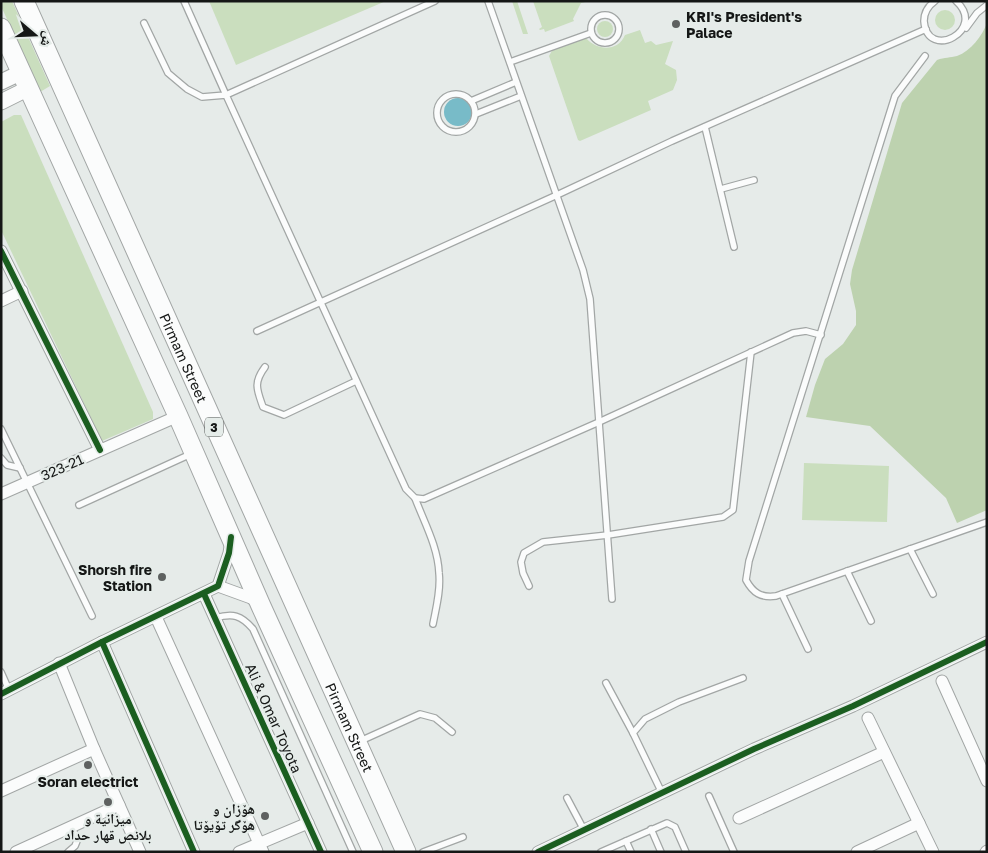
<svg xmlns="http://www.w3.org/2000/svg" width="988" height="853" font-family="'Golos Text','Noto Naskh Arabic',sans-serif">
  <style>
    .green { fill: #cadebe }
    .forest { fill: #bdd2af }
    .water { fill: #78bbc8 }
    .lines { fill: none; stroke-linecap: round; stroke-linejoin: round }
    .service-casing { stroke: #a2a6a5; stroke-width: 8 }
    .minor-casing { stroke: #a2a6a5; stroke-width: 13 }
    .tertiary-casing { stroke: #a2a6a5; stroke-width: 17 }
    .trunk-casing { stroke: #a2a6a5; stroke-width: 21 }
    .service { stroke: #fbfcfc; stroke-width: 5.5 }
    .minor { stroke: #fbfcfc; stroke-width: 11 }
    .tertiary { stroke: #fbfcfc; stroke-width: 15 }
    .trunk { stroke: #fbfcfc; stroke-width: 19 }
    .cycleway-casing { stroke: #e5ece9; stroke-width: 9 }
    .cycleway { stroke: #1b5e20; stroke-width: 6 }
    .poi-dot { fill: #5e6160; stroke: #e5ece9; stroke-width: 2 }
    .labels { text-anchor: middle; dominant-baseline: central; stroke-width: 4.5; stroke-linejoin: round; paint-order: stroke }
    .shield { fill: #e5ece9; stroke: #535755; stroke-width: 1 }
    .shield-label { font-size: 12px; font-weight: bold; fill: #151716 }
    .poi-label { font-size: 14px; font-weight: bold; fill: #151716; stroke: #e5ece9; text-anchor: end }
    .street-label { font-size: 14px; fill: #151716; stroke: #e5ece9 }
  </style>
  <rect width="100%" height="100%" fill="#e6ebe9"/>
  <!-- green -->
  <g class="green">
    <path d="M1,1h11l38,85 -10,6 -39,-86z"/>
    <path d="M209,1h177l-150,64z"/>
    <path d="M512,1h5l11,33h-5z"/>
    <path d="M533,1h57l-9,2 -8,16 1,2 -29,11 -1,-3 -4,1 -1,-1 3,-2z"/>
    <circle cx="945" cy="20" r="10"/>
    <circle cx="605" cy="29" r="8"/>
    <path d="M640,30l5,13 6,-2 5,4 17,-4 -8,23 11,6 1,10 -4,10 -25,11 3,9 -71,31 -2,-1 -29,-84 4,-7 33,-11c11,13 32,14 39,-3z"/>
    <path d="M14,115h7l132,297v7l-51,22 -101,-211v-108z"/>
    <path d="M804,463l85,3 -2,56 -85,-2z"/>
  </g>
  <!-- forest -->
  <path class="forest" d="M987,23v487l-30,13 -11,-25 -76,-72 -64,-9 9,-32 10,-26 18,-15 13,-19v-14l-6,-27 2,-14 50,-167 35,-43c8,-3 13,-2 20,-4 14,-5 25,-20 30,-33z"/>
  <!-- water -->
  <circle class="water" cx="458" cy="112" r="14"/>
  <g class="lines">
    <defs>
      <g id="service">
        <path d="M435,1l-209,94 180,394 9,9 9,1 175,-77 194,-89 13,-2 15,4"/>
        <path d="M488,1l95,269 7,29 22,300"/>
        <path d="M935,1c-7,5 -11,12 -11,20 3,41 64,9 32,-20"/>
        <circle cx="605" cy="29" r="14"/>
        <path d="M144,23l24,50 19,16 15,8 24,-2 -42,-94"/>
        <path d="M966,28l11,-15 10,-8"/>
        <path d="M925,56l-30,40 -146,465 -3,19c7,13 15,18 30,16l211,-74"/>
        <path d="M510,62l81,-29"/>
        <circle cx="456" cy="113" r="19"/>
        <path d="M471,101l45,-19"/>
        <path d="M476,114l45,-18"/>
        <path d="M705,127l29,120"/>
        <path d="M721,189l33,-9"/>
        <path d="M257,331l300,-136 115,-54 254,-112"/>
        <path d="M265,367c-12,16 -8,23 -2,40l21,8 72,-34"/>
        <path d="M1,429l91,187"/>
        <path d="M1,458l6,7 13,3"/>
        <path d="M415,498c9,24 23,49 24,75 2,17 -3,35 -6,51"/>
        <path d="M79,505l114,-52"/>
        <path d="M910,549l23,45"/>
        <path d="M847,571l24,50"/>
        <path d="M529,586l-6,-13 -2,-11 3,-9 19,-11 65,-7 115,-18 10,-7 18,-158"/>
        <path d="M782,594l26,55"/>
        <path d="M215,618c18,-5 26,-3 38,11l100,223"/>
        <path d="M1,672l8,18"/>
        <path d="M606,683l27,50"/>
        <path d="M358,742l62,-28 15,4 17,14"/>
        <path d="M662,793l-29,-60 12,-14 34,-17 64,-24"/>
        <path d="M709,796l25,56"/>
        <path d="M567,798l17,32"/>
        <path d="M651,829l10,23"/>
        <path d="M626,841l5,11"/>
        <path d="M68,852l7,-6 2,-5 -5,-15"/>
        <path d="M423,852l40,-15"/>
        <path d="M601,852l66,-29 8,4 11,25"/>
      </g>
      <g id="minor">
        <path d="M1,251l99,199"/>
        <path d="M1,301l21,-10"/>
        <path d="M1,494l177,-78"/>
        <path d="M218,586l33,12 9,6"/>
        <path d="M204,594l117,258"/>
        <path d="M156,617l107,235"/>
        <path d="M102,642l92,210"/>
        <path d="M59,663l35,86 46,103"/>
        <path d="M942,681l45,100"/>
        <path d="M1,694l101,-52 116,-56 11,-33 2,-13"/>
        <path d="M868,718l65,134"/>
        <path d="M1,791l93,-42"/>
        <path d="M739,818l145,-66"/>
        <path d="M16,852l103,-47"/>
        <path d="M239,852l69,-29"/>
        <path d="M538,852l216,-103 99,-43 134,-64"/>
        <path d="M857,852l62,-29"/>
        <path d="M986,852l1,-1"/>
      </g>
      <g id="tertiary">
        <path d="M1,82l21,-10"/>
        <path d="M1,102l28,-14"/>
      </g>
      <g id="trunk">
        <path id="s1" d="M24,1l382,851"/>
        <path d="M1,28l177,388 83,190 112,246"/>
      </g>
    </defs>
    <!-- service casing -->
    <use href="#service" class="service-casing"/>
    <!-- minor casing -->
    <use href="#minor" class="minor-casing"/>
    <!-- tertiary casing -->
    <use href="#tertiary" class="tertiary-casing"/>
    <!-- trunk casing -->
    <use href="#trunk" class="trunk-casing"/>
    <!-- service -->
    <use href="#service" class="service"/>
    <!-- minor -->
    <use href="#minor" class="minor"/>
    <!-- tertiary -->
    <use href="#tertiary" class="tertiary"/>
    <!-- trunk -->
    <use href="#trunk" class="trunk"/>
    <defs>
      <g id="cycleway">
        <path d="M1,251l99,199"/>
        <path d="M204,594l117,258"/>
        <path d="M102,642l92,210"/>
        <path d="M1,694l101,-52 116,-56 11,-33 2,-16"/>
        <path d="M538,852l216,-103 99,-43 134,-64"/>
      </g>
    </defs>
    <!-- cycleway casing -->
    <use href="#cycleway" class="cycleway-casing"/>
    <!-- cycleway -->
    <use href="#cycleway" class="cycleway"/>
  </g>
  <!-- markers -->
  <g class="poi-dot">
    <circle cx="676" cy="24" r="5"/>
    <circle cx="162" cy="577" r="5"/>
    <circle cx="88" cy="765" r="5"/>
    <circle cx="108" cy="802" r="5"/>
    <circle cx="265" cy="816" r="5"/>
  </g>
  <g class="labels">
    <!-- shield labels -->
    <rect class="shield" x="205" y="417.5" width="18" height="19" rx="4"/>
    <g class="shield-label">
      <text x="214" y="427">3</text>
    </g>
    <!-- poi labels -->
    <g class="poi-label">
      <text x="686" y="16" text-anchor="start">KRI's President's<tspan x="686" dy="16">Palace</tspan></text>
      <text x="152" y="569">Shorsh fire<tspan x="152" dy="16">Station</tspan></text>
      <text x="88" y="781" text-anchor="middle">Soran electrict</text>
      <text x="255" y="808">هۆزان و<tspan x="255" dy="16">هۆگر تۆیۆتا</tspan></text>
      <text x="108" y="818" text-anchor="middle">ميزانية و<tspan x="108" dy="16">بلانص قهار حداد</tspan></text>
    </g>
    <!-- street labels -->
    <g class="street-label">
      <text stroke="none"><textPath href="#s1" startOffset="391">Pirmam Street</textPath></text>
      <text transform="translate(62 467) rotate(-24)">323-21</text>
      <text transform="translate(274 718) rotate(66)">Ali &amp; Omar Toyota</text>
      <text stroke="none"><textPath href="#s1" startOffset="796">Pirmam Street</textPath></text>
    </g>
  </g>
  <!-- border -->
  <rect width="988" height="853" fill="none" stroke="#151716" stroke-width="5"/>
  <!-- north arrow -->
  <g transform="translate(35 35) rotate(109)" stroke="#e5ece9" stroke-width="4" paint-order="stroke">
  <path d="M0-4L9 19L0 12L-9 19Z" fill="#151716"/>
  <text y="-8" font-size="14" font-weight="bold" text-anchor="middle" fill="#151716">ش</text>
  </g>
</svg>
